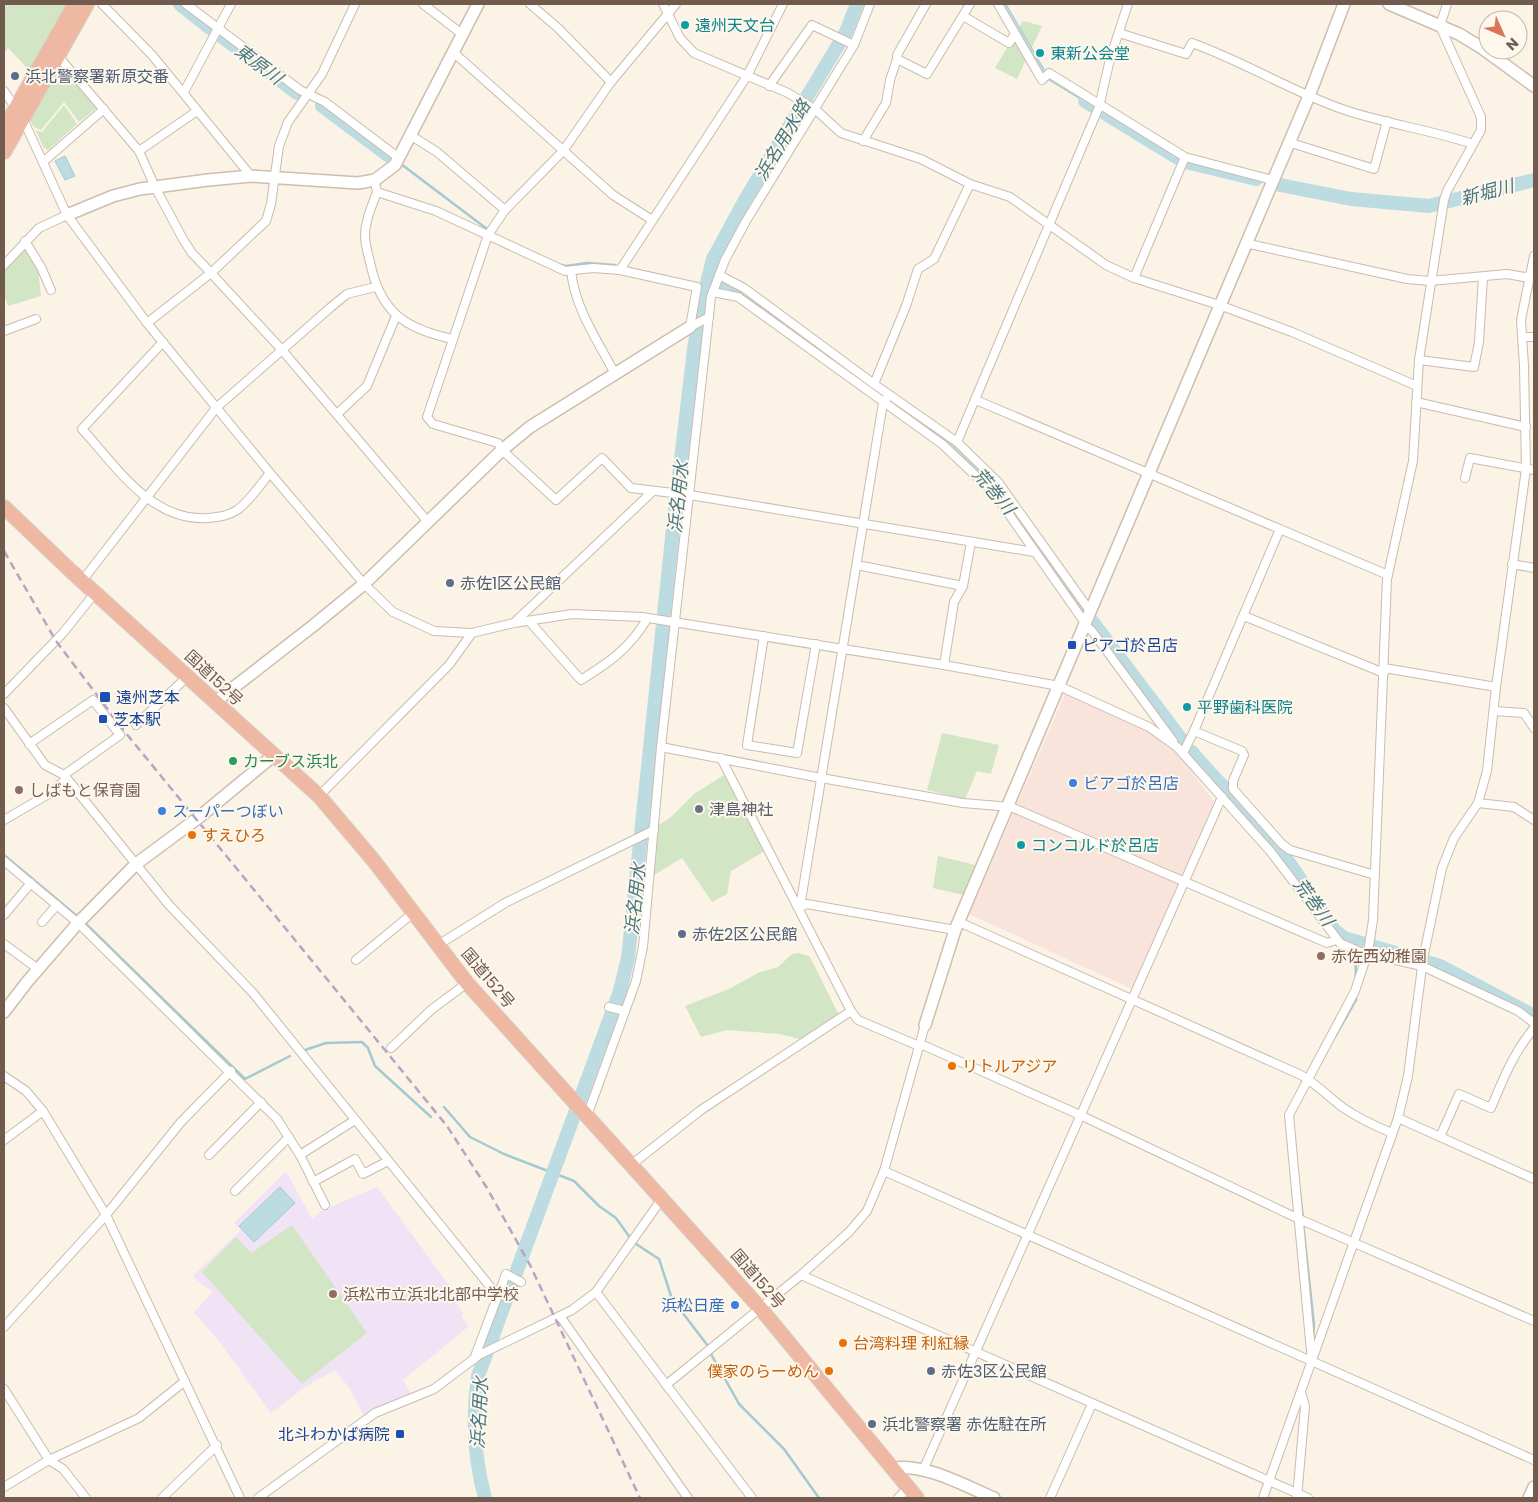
<svg xmlns="http://www.w3.org/2000/svg" width="1538" height="1502" font-family="Poppins,'Noto Sans JP',sans-serif">
  <style>
    .commercial { fill: #f9e4db }
    .education { fill: #f0e3f6 }
    .green { fill: #d2e6c6 }
    .water { fill: #bcdce2; stroke: #a3cad3 }
    .lines { fill: none; stroke-linecap: round; stroke-linejoin: round }
    .stream { stroke: #a3cad3; stroke-width: 2.5 }
    .river { stroke: #bcdce2; stroke-width: 14 }
    .street-casing { stroke: #cbbbad; stroke-width: 10 }
    .secondary-casing { stroke: #cfbdae; stroke-width: 14 }
    .highway-casing { stroke: #d7d1cd; stroke-width: 16 }
    .street { stroke: #fff; stroke-width: 8 }
    .secondary { stroke: #fff; stroke-width: 11 }
    .highway { stroke: #efb8a2; stroke-width: 14 }
    .rail { stroke: #b6a5c3; stroke-width: 2.5; stroke-dasharray: 8 5; stroke-linecap: butt }
    .culture-dot { fill: #0f9aa8; stroke: #fdf7ec; stroke-width: 2 }
    .service-dot { fill: #5c6f8a; stroke: #fdf7ec; stroke-width: 2 }
    .transit-dot { fill: #1a4fb4; stroke: #fdf7ec; stroke-width: 2 }
    .leisure-dot { fill: #2e9e5b; stroke: #fdf7ec; stroke-width: 2 }
    .shop-dot { fill: #3f7fe0; stroke: #fdf7ec; stroke-width: 2 }
    .education-dot { fill: #8d6e63; stroke: #fdf7ec; stroke-width: 2 }
    .worship-dot { fill: #6b7280; stroke: #fdf7ec; stroke-width: 2 }
    .food-dot { fill: #e8710a; stroke: #fdf7ec; stroke-width: 2 }
    .labels { text-anchor: middle; dominant-baseline: central; stroke-width: 4; stroke-linejoin: round; paint-order: stroke }
    .culture-label { font-size: 16px; fill: #0d838f; stroke: #fdf7ec; text-anchor: start }
    .service-label { font-size: 16px; fill: #4e5e75; stroke: #fdf7ec; text-anchor: start }
    .transit-label { font-size: 16px; fill: #164399; stroke: #fdf7ec; text-anchor: start }
    .street-label { font-size: 16px; fill: #715b4d; stroke: #fdf7ec }
    .leisure-label { font-size: 16px; fill: #27864d; stroke: #fdf7ec; text-anchor: start }
    .shop-label { font-size: 16px; fill: #366cbe; stroke: #fdf7ec; text-anchor: start }
    .education-label { font-size: 16px; fill: #785e54; stroke: #fdf7ec; text-anchor: start }
    .worship-label { font-size: 16px; fill: #5b616d; stroke: #fdf7ec; text-anchor: start }
    .food-label { font-size: 16px; fill: #c56008; stroke: #fdf7ec; text-anchor: start }
    .water-label { font-size: 18px; font-style: italic; fill: #497882; stroke: #fdf7ec }
  </style>
  <rect width="100%" height="100%" fill="#faf3e6"/>
  <!-- commercial -->
  <path class="commercial" d="M1066,692l89,43 22,16 37,51 -82,187 -163,-75z"/>
  <!-- education -->
  <path class="education" d="M286,1171l26,48 9,-8 56,-24 80,109 -3,3 9,15 -2,2 8,10 -66,54 8,15 -47,21 -14,-27 -15,-19 -30,17 -34,26 -53,-73 -24,-28 19,-20 -18,-13 -1,-4 47,-45 -7,-7z"/>
  <!-- green -->
  <g class="green">
    <path d="M4,4h63l-38,66 -21,-22 -4,4z"/>
    <path d="M1023,21l19,5 -25,53 -22,-11z"/>
    <path d="M60,64l39,42 -20,16 -15,-20 -23,28 -7,-3 -5,-8z"/>
    <path d="M64,105l13,19 -29,26 -5,-3 -7,-17 6,2z"/>
    <path d="M25,247l13,21 3,28 -33,10 -4,-11v-26z"/>
    <path d="M942,733l57,12 -8,29 -14,-3 -12,28 -38,-9z"/>
    <path d="M727,773l41,76 -37,22 -4,23 -15,8 -30,-44 -28,17 3,-49 13,-8 24,-24z"/>
    <path d="M938,856l37,9 -12,30 -30,-7z"/>
    <path d="M798,953l11,3 3,5 27,54 -35,25 -25,-6 -52,-4 -26,7 -16,-31 44,-17 29,-16 20,-6 14,-13z"/>
    <path d="M292,1225l75,108 -65,51 -100,-112 34,-35 15,16z"/>
  </g>
  <!-- water -->
  <g class="water">
    <path d="M999,4h7l42,72 48,30 -1,2 -56,-34z"/>
    <path d="M65,156l10,20 -10,4 -10,-19z"/>
    <path d="M280,1187l15,16 -41,39 -15,-16z"/>
  </g>
  <g class="lines">
    <!-- stream -->
    <g class="stream">
      <path d="M401,164l86,65"/>
      <path d="M557,264l9,2 21,-3 28,2"/>
      <path d="M627,268l38,8"/>
      <path d="M697,284l9,3"/>
      <path d="M4,855l74,62"/>
      <path d="M84,922l161,157 45,-23"/>
      <path d="M1355,942l1,38"/>
      <path d="M1335,1037l21,-37v-4"/>
      <path d="M305,1050l21,-7 36,-1 6,6 7,18 56,51"/>
      <path d="M444,1107l26,30 34,17 70,27 25,25 17,12 17,24 26,17 13,40 36,47"/>
      <path d="M1300,1194l3,24"/>
      <path d="M1303,1224l11,101 -1,15"/>
      <path d="M711,1354l28,50 45,45 35,49"/>
    </g>
    <!-- river -->
    <g class="river">
      <path d="M180,4l30,24"/>
      <path d="M221,36l76,57"/>
      <path d="M1085,101l93,57"/>
      <path d="M322,106l67,50"/>
      <path d="M1186,162l70,17"/>
      <path d="M1275,184l76,15 78,7 105,-26"/>
      <path d="M721,283l20,8 141,105"/>
      <path d="M930,431l40,30 23,24 92,127 99,131"/>
      <path d="M1192,752c20,25 43,46 65,70 30,33 52,72 77,108l10,8 96,28 94,50"/>
      <path d="M485,1498c-11,-40 -13,-80 -7,-122l142,-385 8,-33 46,-439 20,-170 8,-46 11,-44 32,-59 101,-168 11,-28"/>
    </g>
    <defs>
      <g id="street">
        <path d="M102,4l50,51 99,121"/>
        <path d="M186,4l114,86 25,12 74,56"/>
        <path d="M355,4l-33,70 -34,48 -9,24 -8,58 -5,17 -55,52 71,77 146,172"/>
        <path d="M423,4l39,30"/>
        <path d="M530,4l28,24 53,54"/>
        <path d="M663,4l17,34 14,15 94,40 28,17 25,23 80,26 49,25 40,13 96,68 28,13 85,27 73,27 125,54"/>
        <path d="M676,4l-65,78 -48,69 -58,59 -17,25 -61,182 6,7 65,19 4,7 54,50 46,-42 29,30 59,7 344,57"/>
        <path d="M926,4l-29,51v4l30,15 43,-70"/>
        <path d="M998,4l44,76 7,-7 136,84 87,23"/>
        <path d="M963,16l46,27 6,-9"/>
        <path d="M1119,33l67,21 6,-11c53,19 100,49 153,67 42,14 86,20 128,34"/>
        <path d="M453,52l160,143 39,25"/>
        <path d="M58,56l81,95 16,36 29,54 8,12 19,20 -64,50"/>
        <path d="M769,86l43,-61 42,20"/>
        <path d="M4,91l19,28 44,96 80,108 123,150 94,111 29,28 41,19 38,2 42,-10 58,-9 70,3 302,48 115,21 90,41 28,20 93,104 70,92 20,9 62,14 96,45 16,12"/>
        <path d="M184,92l47,-88"/>
        <path d="M410,135l27,17 68,58"/>
        <path d="M863,141l23,-38 4,-23 7,-21"/>
        <path d="M1288,142l86,27 13,-48"/>
        <path d="M139,151l58,-40"/>
        <path d="M43,162l61,-53"/>
        <path d="M376,187l1,5c-5,14 -12,28 -12,44 0,8 3,18 5,26 10,50 35,67 83,77"/>
        <path d="M377,192l59,19 129,60 28,-3 27,2 77,17 -7,40"/>
        <path d="M25,241l16,26 10,23"/>
        <path d="M1245,243l162,36 23,2 77,-7 17,3 10,-2"/>
        <path d="M4,265l35,-37 28,-13"/>
        <path d="M620,270l127,-194 36,-72"/>
        <path d="M571,271c4,38 27,70 44,103"/>
        <path d="M719,275l25,13 130,96 83,58 41,40 92,129"/>
        <path d="M1134,278l51,-121"/>
        <path d="M713,292l25,5 204,147 52,49 91,130"/>
        <path d="M690,327l19,-10"/>
        <path d="M4,331l32,-12"/>
        <path d="M1523,337h11"/>
        <path d="M163,342l-81,87c34,37 69,93 126,89 11,-1 20,-2 29,-8 12,-8 23,-25 33,-37"/>
        <path d="M1419,360l55,7 5,-25 4,-65"/>
        <path d="M874,384l32,-78 12,-37 16,-10 36,-75"/>
        <path d="M889,395l-6,8 -83,504 7,-3 148,26"/>
        <path d="M976,400l412,175"/>
        <path d="M1416,402l110,25"/>
        <path d="M337,414l30,-28 29,-70"/>
        <path d="M957,442l142,-335 11,-48 18,-55"/>
        <path d="M1465,478l5,-20 64,12"/>
        <path d="M1512,564l22,4"/>
        <path d="M857,565l106,21"/>
        <path d="M82,581l134,-173 115,-101 16,-13 28,-7"/>
        <path d="M1244,616l140,57"/>
        <path d="M529,621l52,59c30,-19 48,-31 66,-61"/>
        <path d="M515,622l138,-131"/>
        <path d="M1084,625l8,6 81,110"/>
        <path d="M764,636l-17,109 50,8 19,-109"/>
        <path d="M944,665l10,-63 9,-16 8,-44"/>
        <path d="M1384,668l112,19"/>
        <path d="M4,694l59,-61 32,-40"/>
        <path d="M4,708l41,57 19,10 105,130 84,88 239,296 3,10"/>
        <path d="M1494,711l30,2 10,15"/>
        <path d="M136,725l52,-49"/>
        <path d="M1194,731l48,20 2,4 -11,26v8l49,55 8,6 85,25"/>
        <path d="M29,744l64,-44 27,35 -56,40"/>
        <path d="M661,747l160,31 142,25 48,4 316,136 9,-3"/>
        <path d="M1183,753l11,-22 86,-202"/>
        <path d="M721,758l130,253 7,9 61,26h6l155,69 219,104 235,102"/>
        <path d="M319,796l130,-131 23,-32"/>
        <path d="M1478,803l36,4 20,13"/>
        <path d="M4,820l48,-28 14,-13"/>
        <path d="M4,861l74,62 199,196 23,36 25,50"/>
        <path d="M4,915l27,-32"/>
        <path d="M42,922l15,-17"/>
        <path d="M959,922l342,153c15,9 27,21 41,32 16,11 33,19 50,26"/>
        <path d="M4,944l34,25"/>
        <path d="M438,945l67,-42 149,-73"/>
        <path d="M356,960l57,-47"/>
        <path d="M609,1007l16,4"/>
        <path d="M391,1048l40,-38 36,-27"/>
        <path d="M4,1076l22,15 17,20 63,104 134,283"/>
        <path d="M587,1116l49,-135 7,-34 18,-200 50,-450 14,-37 21,-39 108,-176 16,-41"/>
        <path d="M1398,1118l136,61"/>
        <path d="M1440,1137l19,-43 32,14c12,-29 23,-56 43,-80"/>
        <path d="M4,1140l39,-29"/>
        <path d="M209,1155l52,-53"/>
        <path d="M300,1155l55,-35"/>
        <path d="M631,1165l70,-55 150,-99"/>
        <path d="M884,1171l650,289"/>
        <path d="M313,1182l42,-23 8,15 25,-13"/>
        <path d="M235,1191l54,-54"/>
        <path d="M801,1275l507,223"/>
        <path d="M596,1292l156,206"/>
        <path d="M560,1316l128,182"/>
        <path d="M4,1327l102,-112 75,-93 50,-51"/>
        <path d="M474,1359l32,-85 15,8"/>
        <path d="M1312,1362l-23,-247 66,-124 13,-39 5,-32 14,-341 26,-118 6,-101 25,-160 3,-9 34,-61v-13l-41,-91 7,-22"/>
        <path d="M666,1385l135,-110 48,-43 18,-21 17,-40 41,-146"/>
        <path d="M4,1389l45,71 14,9 23,29"/>
        <path d="M924,1468l298,-671"/>
        <path d="M4,1487l45,-27 90,-42 46,-37"/>
        <path d="M162,1498l55,-53"/>
        <path d="M258,1498l117,-85 59,-24 45,-34 93,-45 24,-18 65,-92"/>
        <path d="M898,1498l11,-11"/>
        <path d="M1050,1498l42,-94"/>
        <path d="M1263,1498l135,-380 10,-42 15,-117 19,-91 12,-30 24,-35 9,-32 9,-84 30,-218 -2,-103 -3,-46 13,-64"/>
        <path d="M1297,1498l8,-92 -4,-14"/>
      </g>
      <g id="secondary">
        <path d="M1389,4l70,30 23,14 52,38"/>
        <path d="M67,215l46,-19 27,-7 68,-9 43,-4 107,7 17,-3 20,-15 83,-161"/>
        <path d="M215,702l99,-77 50,-41 138,-134 28,-23 160,-100"/>
        <path d="M4,1012l23,-30 51,-59 58,-59 62,-46 75,-62"/>
        <path d="M925,1025l30,-95 354,-834 35,-92"/>
        <path d="M892,1468c36,-4 69,16 102,30"/>
        <path d="M1529,1498l5,-11"/>
      </g>
      <g id="highway">
        <path d="M4,129l71,-125"/>
        <path d="M4,152l83,-148"/>
        <path d="M4,507l68,65 247,224 55,65 93,122 294,326 156,189"/>
      </g>
    </defs>
    <!-- street casing -->
    <use href="#street" class="street-casing"/>
    <!-- secondary casing -->
    <use href="#secondary" class="secondary-casing"/>
    <!-- highway casing -->
    <use href="#highway" class="highway-casing"/>
    <!-- street -->
    <use href="#street" class="street"/>
    <!-- secondary -->
    <use href="#secondary" class="secondary"/>
    <!-- highway -->
    <use href="#highway" class="highway"/>
    <!-- rail -->
    <path class="rail" d="M4,551l52,90 69,91 322,394 40,62 43,77 110,233"/>
  </g>
  <!-- markers -->
  <g class="culture-dot">
    <circle cx="685" cy="25" r="5"/>
    <circle cx="1040" cy="53" r="5"/>
    <circle cx="1187" cy="707" r="5"/>
    <circle cx="1021" cy="845" r="5"/>
  </g>
  <g class="service-dot">
    <circle cx="15" cy="76" r="5"/>
    <circle cx="450" cy="583" r="5"/>
    <circle cx="682" cy="934" r="5"/>
    <circle cx="931" cy="1371" r="5"/>
    <circle cx="872" cy="1424" r="5"/>
  </g>
  <g class="transit-dot">
    <rect x="1067" y="640" width="10" height="10" rx="2.5"/>
    <rect x="99" y="691" width="12" height="12" rx="2.5"/>
    <rect x="98" y="714" width="10" height="10" rx="2.5"/>
    <rect x="395" y="1429" width="10" height="10" rx="2.5"/>
  </g>
  <circle class="leisure-dot" cx="233" cy="761" r="5"/>
  <g class="shop-dot">
    <circle cx="1073" cy="783" r="5"/>
    <circle cx="162" cy="811" r="5"/>
    <circle cx="735" cy="1305" r="5"/>
  </g>
  <g class="education-dot">
    <circle cx="19" cy="790" r="5"/>
    <circle cx="1321" cy="956" r="5"/>
    <circle cx="333" cy="1294" r="5"/>
  </g>
  <circle class="worship-dot" cx="699" cy="809" r="5"/>
  <g class="food-dot">
    <circle cx="192" cy="835" r="5"/>
    <circle cx="952" cy="1066" r="5"/>
    <circle cx="843" cy="1343" r="5"/>
    <circle cx="829" cy="1371" r="5"/>
  </g>
  <g class="labels">
    <!-- culture labels -->
    <g class="culture-label">
      <text x="695" y="25">遠州天文台</text>
      <text x="1050" y="53">東新公会堂</text>
      <text x="1197" y="707">平野歯科医院</text>
      <text x="1031" y="845">コンコルド於呂店</text>
    </g>
    <!-- service labels -->
    <g class="service-label">
      <text x="25" y="76">浜北警察署新原交番</text>
      <text x="460" y="583">赤佐1区公民館</text>
      <text x="692" y="934">赤佐2区公民館</text>
      <text x="941" y="1371">赤佐3区公民館</text>
      <text x="882" y="1424">浜北警察署 赤佐駐在所</text>
    </g>
    <!-- transit labels -->
    <g class="transit-label">
      <text x="1082" y="645">ピアゴ於呂店</text>
      <text x="116" y="697">遠州芝本</text>
      <text x="113" y="719">芝本駅</text>
      <text x="390" y="1434" text-anchor="end">北斗わかば病院</text>
    </g>
    <!-- street labels -->
    <g class="street-label">
      <text transform="translate(214 678) rotate(43)">国道152号</text>
      <text transform="translate(488 978) rotate(50)">国道152号</text>
      <text transform="translate(758 1279) rotate(49)">国道152号</text>
    </g>
    <!-- leisure labels -->
    <g class="leisure-label">
      <text x="243" y="761">カーブス浜北</text>
    </g>
    <!-- shop labels -->
    <g class="shop-label">
      <text x="1083" y="783">ビアゴ於呂店</text>
      <text x="172" y="811">スーパーつぼい</text>
      <text x="725" y="1305" text-anchor="end">浜松日産</text>
    </g>
    <!-- education labels -->
    <g class="education-label">
      <text x="29" y="790">しばもと保育園</text>
      <text x="1331" y="956">赤佐西幼稚園</text>
      <text x="343" y="1294">浜松市立浜北北部中学校</text>
    </g>
    <!-- worship labels -->
    <g class="worship-label">
      <text x="709" y="809">津島神社</text>
    </g>
    <!-- food labels -->
    <g class="food-label">
      <text x="202" y="835">すえひろ</text>
      <text x="962" y="1066">リトルアジア</text>
      <text x="853" y="1343">台湾料理 利紅縁</text>
      <text x="819" y="1371" text-anchor="end">僕家のらーめん</text>
    </g>
    <!-- water labels -->
    <g class="water-label">
      <text transform="translate(259 64) rotate(37)">東原川</text>
      <text transform="translate(782 140) rotate(-59)">浜名用水路</text>
      <text transform="translate(1487 192) rotate(-15)">新堀川</text>
      <text transform="translate(994 491) rotate(50)">荒巻川</text>
      <text transform="translate(678 497) rotate(-84)">浜名用水</text>
      <text transform="translate(635 899) rotate(-84)">浜名用水</text>
      <text transform="translate(1314 902) rotate(54)">荒巻川</text>
      <text transform="translate(479 1413) rotate(-87)">浜名用水</text>
    </g>
  </g>
  <!-- border -->
  <rect width="1538" height="1502" fill="none" stroke="#715b4d" stroke-width="10"/>
  <!-- north arrow -->
  <g transform="translate(1503 35) rotate(135)"><circle r="24" fill="#fdf7ec" stroke="#c5b9ac"/>
  <path d="M0-4L9 19L0 12L-9 19Z" fill="#d97656"/>
  <text y="-8" font-size="14" font-weight="bold" text-anchor="middle" fill="#715b4d">N</text>
  </g>
</svg>
